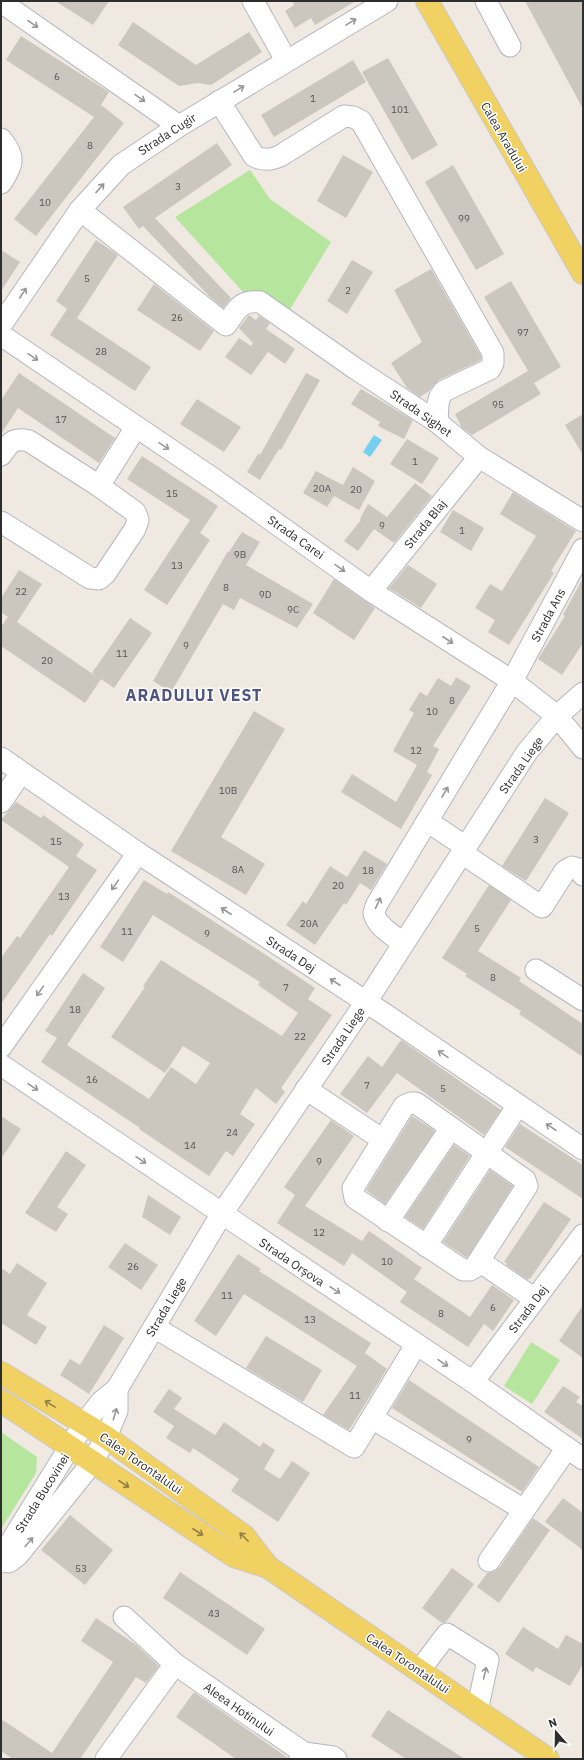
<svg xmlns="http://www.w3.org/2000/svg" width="584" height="1760" font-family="'IBM Plex Sans',sans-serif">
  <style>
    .green { fill: #b6e59e }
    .water { fill: #75cff0 }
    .building { fill: #cbc7bf }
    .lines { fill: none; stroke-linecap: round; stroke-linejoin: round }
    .minor-casing { stroke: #b4b7c1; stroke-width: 23 }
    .major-casing { stroke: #c9c9c9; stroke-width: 24 }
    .minor { stroke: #fff; stroke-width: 21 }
    .major { stroke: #f2d163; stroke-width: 22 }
    .oneway { stroke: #969696 }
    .oneway2 { stroke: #908048 }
    .labels { text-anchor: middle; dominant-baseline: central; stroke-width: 3; stroke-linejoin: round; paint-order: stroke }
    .number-label { font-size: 10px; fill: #555452 }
    .street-label { font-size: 12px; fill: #2e2e2e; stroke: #fff }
    .district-label { font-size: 16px; font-weight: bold; letter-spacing: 1px; fill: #4d5680; stroke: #fff }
  </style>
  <rect width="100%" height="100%" fill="#efe9e1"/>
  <!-- green -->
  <g class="green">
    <path d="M250,170l20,29 61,43 -42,69 -45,-18 -69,-76z"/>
    <path d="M531,1342l29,18 -28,44 -28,-18z"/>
    <path d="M1,1432l36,25 -1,16 -35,56z"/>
  </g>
  <!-- water -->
  <path class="water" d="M374,435l8,5 -12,17 -7,-5z"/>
  <!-- building -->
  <g class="building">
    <path d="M55,1h54l-16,24z"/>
    <path d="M292,1h64l-41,24 -4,-7 -16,10 -10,-17 9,-6z"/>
    <path d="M525,1h58v108z"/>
    <path d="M133,22l63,43 53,-33 13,20 -51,33 -13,-2 -19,3 -61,-41z"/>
    <path d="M21,36l88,56 -8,13 23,18 -88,113 -22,-17 80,-102 -88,-57z"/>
    <path d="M388,58l50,87 -26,15 -50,-88z"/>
    <path d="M353,60l13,22 -92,55 -13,-22z"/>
    <path d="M217,143l15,22 -77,53 76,80 -8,10 -13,-11 -67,-71 -4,3 -16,-22z"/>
    <path d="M343,155l30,17 -27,46 -29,-17z"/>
    <path d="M453,165l51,89 -28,16 -51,-88z"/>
    <path d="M96,240l22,15 -41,63 74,49 -16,24 -85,-56 17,-26 -11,-8z"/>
    <path d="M1,250l19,12 -19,29z"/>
    <path d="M352,260l21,12 -26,42 -20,-13z"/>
    <path d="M431,269l50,87v4l-42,20 -10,10v1l-9,6 -13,-9 -16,-25 31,-21 -28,-52z"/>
    <path d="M511,281l50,86 -27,16 7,11 -69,41 -10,-7 -7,-14 73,-43 -44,-74z"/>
    <path d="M154,284l60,47 -14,20 -63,-41z"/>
    <path d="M249,315l7,5 3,-4 11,7 -4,6 29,20 -10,15 -17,-12 -17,23 -26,-18 14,-19 12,8 2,-3 -14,-15z"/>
    <path d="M19,373l96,65 -16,25 -81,-55 -17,26v-34z"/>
    <path d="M306,373l14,7 -39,70 -2,-1 -19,31 -13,-8 11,-18 2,1z"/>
    <path d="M361,389l52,31 -9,19 -26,-13 2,-4 -29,-18z"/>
    <path d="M197,399l44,28 -17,25 -44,-28z"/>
    <path d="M583,414v41l-18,-30z"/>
    <path d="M407,439l32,19 -17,26 -32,-20z"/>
    <path d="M142,456l76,50 -18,27 10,7 -43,65 -23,-15 46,-70 -63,-41z"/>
    <path d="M353,467l22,14 -16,29 -25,-14 -7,11 -24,-14 13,-22 27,14z"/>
    <path d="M415,483l17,13 -38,47 -20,-14 -16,22 -14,-10 17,-21 -1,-1 8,-15 19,13z"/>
    <path d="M513,492l63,39 -25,40 3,2 -45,72 -21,-13 7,-12 -20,-12 15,-24 12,7 34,-55 -36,-22z"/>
    <path d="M453,510l31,18 -13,23 -31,-19z"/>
    <path d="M242,532l18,10 -14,23 67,39 -16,24 -57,-30 -6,12 -11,-6 -52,88 -18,-11 75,-130 1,1z"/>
    <path d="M408,565l29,19 -16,24 -32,-20z"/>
    <path d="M19,570l23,14 -25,38 80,55 -5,-4 38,-55 22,15 -38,55 -13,-9 -16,24 -84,-57v-19l7,-10 -7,-5v-14z"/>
    <path d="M583,578v65l-21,32 -24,-16 27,-43 -2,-1z"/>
    <path d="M334,579l41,29 -21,32 -41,-27z"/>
    <path d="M456,677l15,9 -38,60 6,3 -12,23 5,3 -31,54 -60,-37 11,-18 44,28 21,-37 -24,-14 21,-38 -5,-3 11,-18 7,4 11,-18 13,8z"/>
    <path d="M254,711l31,18 -64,108 44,27 -19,31 -75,-44z"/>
    <path d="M545,798l24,15 -43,68 -24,-15z"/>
    <path d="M16,802l25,16 2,-3 41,29 -8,12 21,14 -45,66 -2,-2 -49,70v-46l16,-22 3,2 49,-71 -68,-47z"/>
    <path d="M364,850l23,14 -16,26 -11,-7 -14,22 -2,-2 -29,42 -29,-20 17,-24 3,3 24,-38 17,11z"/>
    <path d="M144,880l23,14 1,-2 92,59 55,37 -7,11 24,16 -51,73 4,4 -9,12 -20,-16 -16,26 15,10 -22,32 -7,-5 -17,25 -70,-47 1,-1 -99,-66 16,-24 -12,-7 38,-58 22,15 -38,57 82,54 22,-32 25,17 14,-21 -27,-17 -18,27 -54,-36 34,-50 -2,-1 18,-26 121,76 16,-23 -40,-28 2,-3 -107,-67 -30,47 -23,-15z"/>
    <path d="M489,885l22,15 -33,51 43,27 -2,3 64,43v33l-64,-43 2,-3 -56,-35 2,-2 -25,-16z"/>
    <path d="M401,1040l100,70 -17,25 -87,-62 -30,40 -27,-19 28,-38 14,11z"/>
    <path d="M1,1116l20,13 -20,30z"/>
    <path d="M412,1116l23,15 -50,73 -19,-14z"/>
    <path d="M331,1120l23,16 -49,70 57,35 7,-10 53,37 -8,11 56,38 22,-32 22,15 -21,31 -9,-7 -16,23 -68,-45 7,-10 -55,-39 -8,13 -67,-43 18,-28 -11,-8z"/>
    <path d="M520,1124l63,41v34l-78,-52z"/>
    <path d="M454,1145l16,11 -47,73 -18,-12z"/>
    <path d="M66,1151l20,14 -29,42 11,7 -12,18 -31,-19z"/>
    <path d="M490,1170l23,16 -46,72 -24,-16z"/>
    <path d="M148,1195l33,22 -11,18 -28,-18z"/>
    <path d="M544,1202l27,17 -41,60 -1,-1 -1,2 -22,-15 1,-2 -3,-1z"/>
    <path d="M125,1243l33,22 -17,25 -33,-23z"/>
    <path d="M238,1254l23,15 -2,2 112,72 -6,10 22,16 -38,61 -26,-15 34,-49 -113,-72 -28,42 -22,-15z"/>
    <path d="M17,1263l30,20 -20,32 20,12 -11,18 -35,-22v-55l9,6z"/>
    <path d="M583,1305v53l-24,-17z"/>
    <path d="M104,1325l20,13 -35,56 -29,-19 10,-16 10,6z"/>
    <path d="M266,1336l56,34 -19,32 -57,-34z"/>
    <path d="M409,1380l130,87 -17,25 -130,-84z"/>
    <path d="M563,1386l17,11 -4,5 7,4v33l-39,-27z"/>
    <path d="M169,1389l13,9 -8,11 41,26 9,-13 36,25 3,-5 12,8 -11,19 16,10 12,-18 18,12 -32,49 -47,-31 8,-12 -46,-31 -3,5 -24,-15 8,-12 -21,-14z"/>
    <path d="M563,1498l20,15v37l-38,-28z"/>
    <path d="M70,1515l43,35 -28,35 -44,-35z"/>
    <path d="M533,1518l17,12 -51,73 -22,-16 10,-14 7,-1 5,-4z"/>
    <path d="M452,1568l22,16 -28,38 -4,1 -20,-15z"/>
    <path d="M180,1572l85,57 -18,26 -84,-57z"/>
    <path d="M96,1618l39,26 24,22 -13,17 -10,-6 -56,82h-67l-12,-8v-32l51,34 61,-91 -32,-21z"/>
    <path d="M523,1627l35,22 8,-14 17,9v20l-13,22 -34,-19 -3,5 -28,-18z"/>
    <path d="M194,1692l94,66v1h-52l-60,-42z"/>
    <path d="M388,1710l77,49h-59l-35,-23z"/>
  </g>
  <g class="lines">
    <defs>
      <g id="minor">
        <path d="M253,1l33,59"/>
        <path d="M486,1l24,45"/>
        <path d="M1,2l178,124"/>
        <path d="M219,101l35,55c9,5 17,4 26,0l64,-40 9,1 8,4 132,232v10l-3,6 -46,22 -4,5 -2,8 -1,18"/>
        <path d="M1,139c15,18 12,26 0,44"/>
        <path d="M80,210l146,115c11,-15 13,-25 34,-23l96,67 81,53 42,35 104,64"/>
        <path d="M1,325l79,-115 41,-45 58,-39 208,-125"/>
        <path d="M1,335l214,145 156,111 141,90 45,35 26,32"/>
        <path d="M1,455c9,-12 11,-18 28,-14l70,45 36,26 3,8 -3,9 -30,45 -6,5 -9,-1 -89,-56"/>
        <path d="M99,486l37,-59"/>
        <path d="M371,591l108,-134"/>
        <path d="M1,758l137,95 248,162 197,134"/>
        <path d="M1,802l20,-29"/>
        <path d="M427,821l39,26"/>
        <path d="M462,853l80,54 23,-36 7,-4 7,2 4,6"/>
        <path d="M403,943c-9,-7 -27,-17 -29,-30 0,-2 2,-6 3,-9l135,-223 71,-132"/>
        <path d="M536,970l47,30"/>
        <path d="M1,1047l137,-194"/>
        <path d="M1,1065l472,317 110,77"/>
        <path d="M306,1089l77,51"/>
        <path d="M411,1103h5l109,77 2,6 -52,81 -5,3h-7l-108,-72 -2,-10 51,-82z"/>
        <path d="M388,1221l63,-93"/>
        <path d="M426,1246l92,-141"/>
        <path d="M479,1261l56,38"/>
        <path d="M154,1327l200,120 62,-102"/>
        <path d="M473,1382l110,-147"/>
        <path d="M372,1418l152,92"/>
        <path d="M489,1561l78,-113"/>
        <path d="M1,1562l8,-17 75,-121 17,-22 16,-13 104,-174 145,-213 161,-250 30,-36 26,-23"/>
        <path d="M9,1562l9,-7 74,-92 14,-26 11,-26v-22"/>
        <path d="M124,1617l51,47"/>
        <path d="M419,1671l28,-37 41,26 -11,51"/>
        <path d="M304,1753l29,4 3,2"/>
        <path d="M106,1759l69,-95 129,89 -4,6"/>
      </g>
      <g id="major">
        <path d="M427,1l156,272"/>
        <path d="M1,1373l105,64 138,99 24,31"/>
        <path d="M1,1401l233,155 34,11 280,192"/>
      </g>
    </defs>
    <!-- minor casing -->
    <use href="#minor" class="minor-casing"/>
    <!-- major casing -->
    <use href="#major" class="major-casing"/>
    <!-- minor -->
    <use href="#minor" class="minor"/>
    <!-- major -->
    <use href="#major" class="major"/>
  </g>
  <!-- one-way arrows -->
  <defs><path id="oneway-shaft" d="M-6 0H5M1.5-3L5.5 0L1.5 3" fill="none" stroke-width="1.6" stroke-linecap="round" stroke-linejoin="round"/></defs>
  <g class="oneway">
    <use href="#oneway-shaft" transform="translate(351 22) rotate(-31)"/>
    <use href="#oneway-shaft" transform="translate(33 24) rotate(35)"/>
    <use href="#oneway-shaft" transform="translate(239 89) rotate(-31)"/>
    <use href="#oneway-shaft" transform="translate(140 98) rotate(35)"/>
    <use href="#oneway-shaft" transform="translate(100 188) rotate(-48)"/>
    <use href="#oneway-shaft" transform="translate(23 293) rotate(-56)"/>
    <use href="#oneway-shaft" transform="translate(33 357) rotate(34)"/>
    <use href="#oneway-shaft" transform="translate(164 446) rotate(34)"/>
    <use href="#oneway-shaft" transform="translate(340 568) rotate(35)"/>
    <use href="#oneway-shaft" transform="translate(448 640) rotate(33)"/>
    <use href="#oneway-shaft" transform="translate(445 792) rotate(-59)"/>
    <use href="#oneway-shaft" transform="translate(115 885) rotate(125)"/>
    <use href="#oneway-shaft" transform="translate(378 903) rotate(-65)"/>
    <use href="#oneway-shaft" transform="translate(226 911) rotate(-147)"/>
    <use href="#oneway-shaft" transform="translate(335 982) rotate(-147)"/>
    <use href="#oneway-shaft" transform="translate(40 991) rotate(125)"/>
    <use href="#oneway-shaft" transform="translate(443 1054) rotate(-146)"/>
    <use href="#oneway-shaft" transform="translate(33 1087) rotate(34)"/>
    <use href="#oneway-shaft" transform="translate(551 1127) rotate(-146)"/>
    <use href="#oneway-shaft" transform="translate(141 1160) rotate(34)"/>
    <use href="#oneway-shaft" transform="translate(335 1290) rotate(34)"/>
    <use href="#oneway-shaft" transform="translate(443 1363) rotate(34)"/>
    <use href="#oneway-shaft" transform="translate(115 1414) rotate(-73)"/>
    <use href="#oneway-shaft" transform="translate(29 1542) rotate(-50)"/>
    <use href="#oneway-shaft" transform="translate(485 1673) rotate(-77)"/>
  </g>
  <g class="oneway2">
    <use href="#oneway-shaft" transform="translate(50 1404) rotate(-149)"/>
    <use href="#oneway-shaft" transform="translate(124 1484) rotate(33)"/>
    <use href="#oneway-shaft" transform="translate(198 1532) rotate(33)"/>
    <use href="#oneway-shaft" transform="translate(244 1537) rotate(-135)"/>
  </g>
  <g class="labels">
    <!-- number labels -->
    <g class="number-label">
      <text x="57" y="76">6</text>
      <text x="313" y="98">1</text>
      <text x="400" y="109">101</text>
      <text x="90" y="145">8</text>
      <text x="178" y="186">3</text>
      <text x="45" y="202">10</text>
      <text x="464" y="218">99</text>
      <text x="87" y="278">5</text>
      <text x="348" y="290">2</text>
      <text x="177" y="317">26</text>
      <text x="523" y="332">97</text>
      <text x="101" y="351">28</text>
      <text x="498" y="404">95</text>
      <text x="61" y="419">17</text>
      <text x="415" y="461">1</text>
      <text x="322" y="488">20A</text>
      <text x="356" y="489">20</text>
      <text x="172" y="493">15</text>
      <text x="382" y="525">9</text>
      <text x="462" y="530">1</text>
      <text x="240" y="554">9B</text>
      <text x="177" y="565">13</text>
      <text x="226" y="587">8</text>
      <text x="21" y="591">22</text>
      <text x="265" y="594">9D</text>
      <text x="293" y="609">9C</text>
      <text x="186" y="645">9</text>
      <text x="122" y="653">11</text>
      <text x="47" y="660">20</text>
      <text x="452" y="700">8</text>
      <text x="432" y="711">10</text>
      <text x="416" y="750">12</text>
      <text x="228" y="790">10B</text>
      <text x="536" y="839">3</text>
      <text x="56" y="841">15</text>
      <text x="238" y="869">8A</text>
      <text x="368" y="870">18</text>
      <text x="338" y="885">20</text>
      <text x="64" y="896">13</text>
      <text x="309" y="923">20A</text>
      <text x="477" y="928">5</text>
      <text x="127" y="931">11</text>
      <text x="207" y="933">9</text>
      <text x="493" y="977">8</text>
      <text x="286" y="987">7</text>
      <text x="75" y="1009">18</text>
      <text x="300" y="1036">22</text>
      <text x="92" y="1079">16</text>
      <text x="367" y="1085">7</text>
      <text x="443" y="1088">5</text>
      <text x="232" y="1132">24</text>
      <text x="190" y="1145">14</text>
      <text x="319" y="1161">9</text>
      <text x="319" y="1232">12</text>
      <text x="387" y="1261">10</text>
      <text x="133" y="1266">26</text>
      <text x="227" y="1295">11</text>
      <text x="493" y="1307">6</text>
      <text x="441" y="1313">8</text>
      <text x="310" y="1319">13</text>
      <text x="355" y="1395">11</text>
      <text x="469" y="1439">9</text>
      <text x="81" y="1568">53</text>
      <text x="214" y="1613">43</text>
    </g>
    <!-- street labels -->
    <g class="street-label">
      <text transform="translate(167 134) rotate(-33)">Strada Cugir</text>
      <text transform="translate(504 137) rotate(60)">Calea Aradului</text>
      <text transform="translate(421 413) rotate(35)">Strada Sighet</text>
      <text transform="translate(425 524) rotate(-51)">Strada Blaj</text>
      <text transform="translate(296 537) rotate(35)">Strada Carei</text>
      <text transform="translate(548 615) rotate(-62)">Strada Ans</text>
      <text transform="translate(521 765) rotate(-55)">Strada Liege</text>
      <text transform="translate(291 954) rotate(33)">Strada Dej</text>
      <text transform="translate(343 1036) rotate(-56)">Strada Liege</text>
      <text transform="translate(292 1262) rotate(34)">Strada Orșova</text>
      <text transform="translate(166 1307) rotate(-59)">Strada Liege</text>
      <text transform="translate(528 1309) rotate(-53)">Strada Dej</text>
      <text transform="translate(141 1463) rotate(35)">Calea Torontalului</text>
      <text transform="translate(42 1493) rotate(-58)">Strada Bucovinei</text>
      <text transform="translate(408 1663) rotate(34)">Calea Torontalului</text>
      <text transform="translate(239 1709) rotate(35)">Aleea Hotinului</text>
    </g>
    <!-- district labels -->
    <g class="district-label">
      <text x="194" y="695">ARADULUI VEST</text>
    </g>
  </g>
  <!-- border -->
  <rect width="584" height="1760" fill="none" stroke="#2e2e2e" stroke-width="4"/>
  <!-- north arrow -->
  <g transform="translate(556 1732) rotate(340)" stroke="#ffffff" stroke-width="3" paint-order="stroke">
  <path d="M0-3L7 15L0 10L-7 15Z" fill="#2e2e2e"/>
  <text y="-6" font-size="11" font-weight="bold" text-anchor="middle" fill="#2e2e2e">N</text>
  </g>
</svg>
